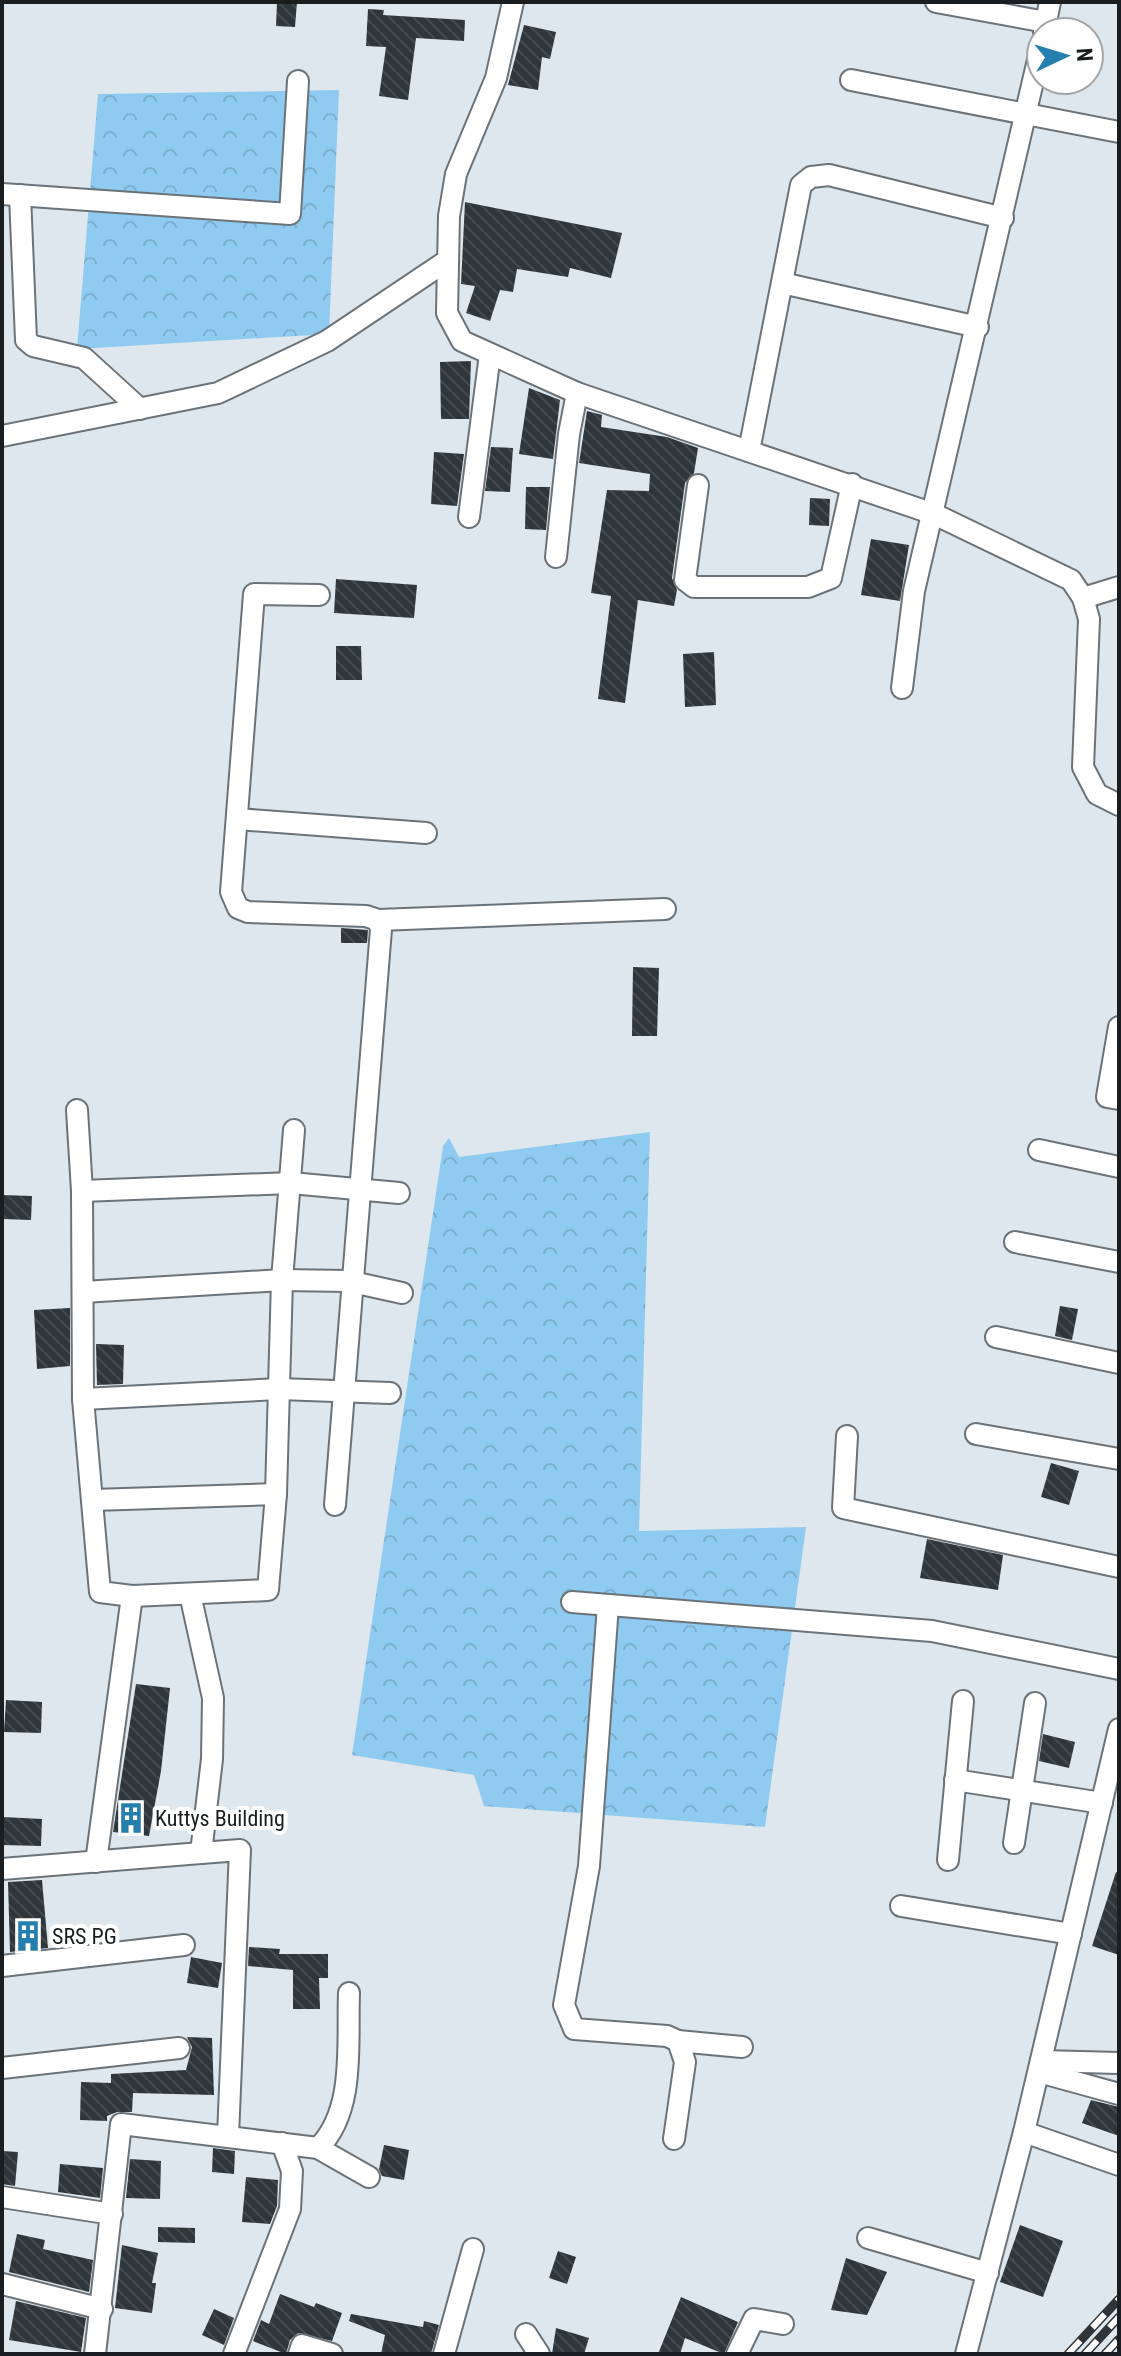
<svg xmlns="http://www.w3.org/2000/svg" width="1121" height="2356" font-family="'Roboto Condensed',sans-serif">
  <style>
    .forest { fill: url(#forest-crowns) }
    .building { fill: url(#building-back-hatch) }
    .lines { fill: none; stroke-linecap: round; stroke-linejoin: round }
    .minor-casing { stroke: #6b7379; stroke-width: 24 }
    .minor { stroke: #fff; stroke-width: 20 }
    .rail-casing { stroke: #2f3436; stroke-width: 9 }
    .rail { stroke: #fff; stroke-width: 6; stroke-dasharray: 18; stroke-linecap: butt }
    .labels { text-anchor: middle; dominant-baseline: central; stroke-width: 8; stroke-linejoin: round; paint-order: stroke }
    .poi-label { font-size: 22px; fill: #1a1e20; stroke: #fff; text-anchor: start }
  </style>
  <defs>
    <pattern id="forest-crowns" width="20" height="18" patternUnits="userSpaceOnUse" patternTransform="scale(2)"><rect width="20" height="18" fill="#8fcbf0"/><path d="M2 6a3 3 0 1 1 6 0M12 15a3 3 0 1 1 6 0" fill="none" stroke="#7baece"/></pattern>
    <pattern id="building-back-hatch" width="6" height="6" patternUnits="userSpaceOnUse" patternTransform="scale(2)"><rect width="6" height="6" fill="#2f363b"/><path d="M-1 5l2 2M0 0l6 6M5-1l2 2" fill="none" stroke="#444a4e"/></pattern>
  </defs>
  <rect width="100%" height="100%" fill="#dde7ed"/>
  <!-- forest -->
  <g class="forest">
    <path d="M339,90l-10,244 -252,15 21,-255z"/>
    <path d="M650,1132l-11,399 167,-4 -41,300 -281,-21 -10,-31 -122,-20 91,-609 6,-8 10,19z"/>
  </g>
  <!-- building -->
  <g class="building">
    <path d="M277,2h20l-2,25 -19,-1z"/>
    <path d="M368,9l16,1 -1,5 82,5 -1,21 -48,-3 -8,62 -29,-4 7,-49 -20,-1z"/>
    <path d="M524,25l32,7 -6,27 -8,-2 -4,33 -30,-5z"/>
    <path d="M465,202l157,31 -11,45 -41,-10 -2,9 -51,-8 -4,23 -13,-2 -10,31 -24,-8 9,-27 -14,-2z"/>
    <path d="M471,361l-2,58h-28l-1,-57z"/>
    <path d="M529,388l31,12 -7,59 -34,-5z"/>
    <path d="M587,411l15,4 -1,12 66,10 31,11 -4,25 -9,10 -13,95 5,12 -3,16 -36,-6 -13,103 -27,-4 13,-103 -20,-3 16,-103 42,1 1,-17 -71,-11z"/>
    <path d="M491,447l22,1 -3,44 -25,-1z"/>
    <path d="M434,452l30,2 -7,52 -26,-2z"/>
    <path d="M526,487h24l-4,43 -21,-1z"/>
    <path d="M810,498l20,1 -1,27 -20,-1z"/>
    <path d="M871,539l38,6 -9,56 -39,-6z"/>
    <path d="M336,579l81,6 -3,33 -80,-5z"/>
    <path d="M336,646h25l1,34h-26z"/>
    <path d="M714,652l2,53 -31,2 -2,-53z"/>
    <path d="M341,928l27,2 -1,13h-26z"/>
    <path d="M633,967l26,1 -2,68h-25z"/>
    <path d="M2,1195l30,1 -1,24 -29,-1z"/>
    <path d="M1060,1306l18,3 -6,31 -17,-4z"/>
    <path d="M70,1308v58l-33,3 -3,-59z"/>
    <path d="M96,1344l28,1 -1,39 -26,1z"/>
    <path d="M1051,1463l28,8 -10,34 -28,-8z"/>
    <path d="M927,1539l76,16 -5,35 -78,-12z"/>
    <path d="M136,1684l34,4 -9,83 -12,65 -36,-4z"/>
    <path d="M6,1700l36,2 -1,31 -37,-1z"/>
    <path d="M1043,1734l32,8 -6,26 -30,-7z"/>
    <path d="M3,1817l39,2 -1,27 -39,-1z"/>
    <path d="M1116,1872l3,1v82l-27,-9z"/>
    <path d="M42,1880l6,68 -38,4 -2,-70z"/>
    <path d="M249,1947l31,2 -1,5h49v24h-9l1,31h-27v-39l-45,-4z"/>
    <path d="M191,1957l31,6 -4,25 -31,-5z"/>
    <path d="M187,2037l25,1 2,57 -81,-2 -1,19h-15l-10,4v5l-27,-1 1,-38 30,1v-9l75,-4 6,-23z"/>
    <path d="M1091,2100l28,7v29l-37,-13z"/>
    <path d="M384,2145l25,5 -5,30 -22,-4 -3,-7z"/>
    <path d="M213,2148l22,3 -1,23 -22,-2z"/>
    <path d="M2,2151l16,1 -3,34 -13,-2z"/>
    <path d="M130,2159l31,2 -1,38 -34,-1z"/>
    <path d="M60,2164l43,4 -3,30 -42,-6z"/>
    <path d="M246,2177l32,3 -1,26 -7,18 -28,-2z"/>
    <path d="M1020,2225l43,16 -20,56 -43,-15z"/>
    <path d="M158,2227l37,1v15l-37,-1z"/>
    <path d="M17,2234l28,6 -2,9 50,11 -4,32 -80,-20z"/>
    <path d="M122,2245l36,8 -6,30h4l-4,30 -37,-5z"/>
    <path d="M558,2251l18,6 -9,27 -18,-6z"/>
    <path d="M846,2258l41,14 -20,43 -36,-5z"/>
    <path d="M280,2294l34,13 2,-4 26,10 -10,28 -34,-8 -8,7 -4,14 -33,-13 8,-21 8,4z"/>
    <path d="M681,2297l57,25 -14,32 -39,-16 -5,16h-22z"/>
    <path d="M16,2301l70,17 -5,34 -72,-12z"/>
    <path d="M214,2309l20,9 -10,27 -22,-10z"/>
    <path d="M351,2314l72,13 1,-6 15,4 -8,29h-50l4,-19 -36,-14z"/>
    <path d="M556,2328l33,10 -5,16h-32z"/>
  </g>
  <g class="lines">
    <defs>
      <g id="minor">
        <path d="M513,2l-17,76 -40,96 -7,42 -2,97 15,28 115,52 357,121 137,66 12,18 6,21 -6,148 14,27 22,11"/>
        <path d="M936,2l110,20"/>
        <path d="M1044,32l6,-30"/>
        <path d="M851,80l268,52"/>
        <path d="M2,194l288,20 8,-133"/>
        <path d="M20,195l6,145 7,6 51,12 56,51"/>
        <path d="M782,283l196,44"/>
        <path d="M2,436l216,-43 109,-52 121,-81"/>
        <path d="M749,451l52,-266 10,-8 18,-2 174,43"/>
        <path d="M698,485l-13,95 9,7h114l23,-9 21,-94"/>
        <path d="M469,517l21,-163"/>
        <path d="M556,557l13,-123 8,-41"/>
        <path d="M319,595l-65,-1 -23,298 7,16 10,4 118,4 12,4 3,9 -46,576"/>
        <path d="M1083,598l36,-11"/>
        <path d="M902,688l12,-97 127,-544"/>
        <path d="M237,819l189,14"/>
        <path d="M378,920l287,-11"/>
        <path d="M1119,1027l-12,70 12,2"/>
        <path d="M77,1110l5,81 1,208 17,193 32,4 -36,266"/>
        <path d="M1039,1150l80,17"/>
        <path d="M82,1191l209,-8 108,10"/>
        <path d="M1015,1242l104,20"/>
        <path d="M83,1292l199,-12 66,1 54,12"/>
        <path d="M996,1337l123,26"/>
        <path d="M83,1399l196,-10 111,4"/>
        <path d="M976,1434l143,25"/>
        <path d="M847,1436l-4,72 276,59"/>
        <path d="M93,1500l183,-6"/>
        <path d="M190,1594l23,104 -1,61 -11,94 39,-3 -12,286"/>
        <path d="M132,1596l136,-6 8,-96 6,-214 12,-150"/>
        <path d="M572,1602l360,29 187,38"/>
        <path d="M608,1605l-19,261 -25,139 10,24 93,7 11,5 7,21 -11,77"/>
        <path d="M955,1780l147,23"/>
        <path d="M1014,1843l21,-140"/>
        <path d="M948,1860l15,-159"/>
        <path d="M2,1869l199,-16"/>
        <path d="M901,1906l170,28"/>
        <path d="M2,1966l182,-21"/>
        <path d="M678,2041l64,6"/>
        <path d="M1041,2061l78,2"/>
        <path d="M2,2068l177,-20"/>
        <path d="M1039,2072l80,22"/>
        <path d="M1024,2132l95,33"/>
        <path d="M318,2148c38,-37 29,-105 31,-155"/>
        <path d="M2,2197l110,17"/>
        <path d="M868,2238l120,35"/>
        <path d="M2,2284l100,25"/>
        <path d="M526,2334l13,20"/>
        <path d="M95,2354l26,-230 197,24 51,29"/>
        <path d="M234,2354l56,-145 2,-38 -10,-28"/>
        <path d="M299,2354l3,-9 30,9"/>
        <path d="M444,2354l29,-105"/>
        <path d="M737,2354l17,-35 29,5"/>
        <path d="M966,2354l58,-222 95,-403"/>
      </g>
    </defs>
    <!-- minor casing -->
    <use href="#minor" class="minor-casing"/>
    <!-- minor -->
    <use href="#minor" class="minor"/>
    <defs>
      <g id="rail">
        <path d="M1068,2354l51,-55"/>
        <path d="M1085,2354l34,-37"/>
        <path d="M1105,2354l14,-15"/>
      </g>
    </defs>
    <!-- rail casing -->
    <use href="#rail" class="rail-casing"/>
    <!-- rail -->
    <use href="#rail" class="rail"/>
  </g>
  <!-- icons -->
  <defs>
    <symbol id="building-bare" viewBox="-9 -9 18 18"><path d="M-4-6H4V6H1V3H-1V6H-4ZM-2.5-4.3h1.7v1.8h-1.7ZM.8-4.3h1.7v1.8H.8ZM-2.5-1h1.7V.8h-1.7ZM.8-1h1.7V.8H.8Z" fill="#247fac" stroke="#fff" stroke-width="2.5" paint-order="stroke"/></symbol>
  </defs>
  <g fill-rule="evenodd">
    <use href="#building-bare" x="109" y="1796" width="44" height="44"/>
    <use href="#building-bare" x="6" y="1914" width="44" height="44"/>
  </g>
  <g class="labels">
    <!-- poi labels -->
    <g class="poi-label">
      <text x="155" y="1818">Kuttys Building</text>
      <text x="52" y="1936">SRS PG</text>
    </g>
  </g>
  <!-- border -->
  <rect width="1121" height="2356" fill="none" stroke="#1a1e20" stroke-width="8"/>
  <!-- north arrow -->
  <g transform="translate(1065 56) rotate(86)"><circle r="38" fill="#ffffff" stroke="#a3a5a6" stroke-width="2"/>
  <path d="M0-6L14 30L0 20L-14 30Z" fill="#247fac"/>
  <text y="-12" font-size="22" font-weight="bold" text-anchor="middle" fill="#1a1e20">N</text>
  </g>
</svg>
